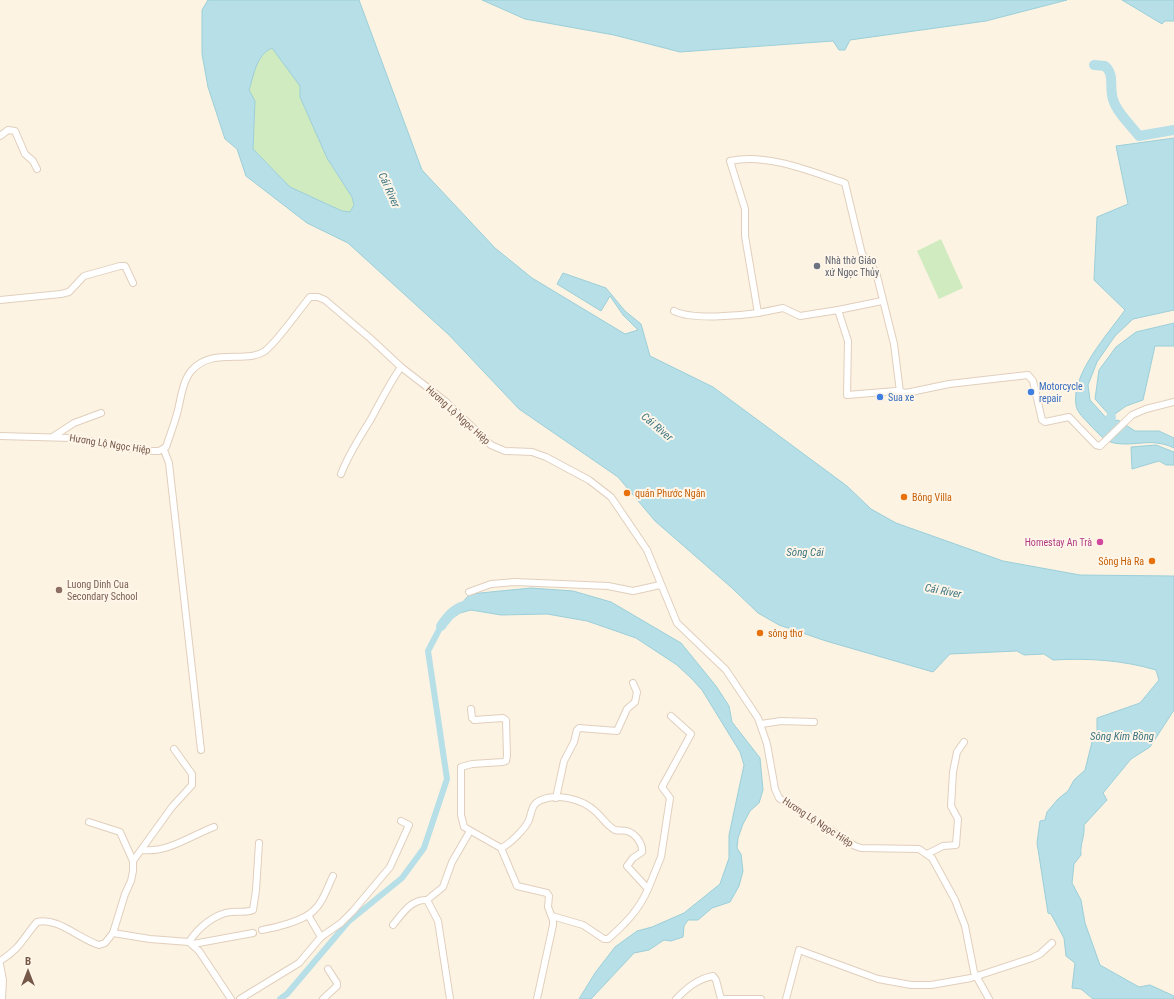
<svg xmlns="http://www.w3.org/2000/svg" width="1174" height="999" font-family="'Roboto Condensed',sans-serif">
  <style>
    .green { fill: #d1ebc0 }
    .water { fill: #b6dfe7; stroke: #9ccfd9; fill-rule: evenodd }
    .lines { fill: none; stroke-linecap: round; stroke-linejoin: round }
    .canal { stroke: #b6dfe7; stroke-width: 6 }
    .river { stroke: #b6dfe7; stroke-width: 10 }
    .minor-casing { stroke: #e1cfbd; stroke-width: 8 }
    .minor { stroke: #fff; stroke-width: 6 }
    .worship-dot { fill: #6b7280; stroke: #fff6e9; stroke-width: 1.5 }
    .shop-dot { fill: #3f7fe0; stroke: #fff6e9; stroke-width: 1.5 }
    .food-dot { fill: #e8710a; stroke: #fff6e9; stroke-width: 1.5 }
    .hotel-dot { fill: #d1479c; stroke: #fff6e9; stroke-width: 1.5 }
    .education-dot { fill: #8d6e63; stroke: #fff6e9; stroke-width: 1.5 }
    .labels { text-anchor: middle; dominant-baseline: central; stroke-width: 4; stroke-linejoin: round; paint-order: stroke }
    .worship-label { font-size: 10px; fill: #5b616d; stroke: #fff6e9; text-anchor: start }
    .shop-label { font-size: 10px; fill: #366cbe; stroke: #fff6e9; text-anchor: start }
    .street-label { font-size: 10px; fill: #755848; stroke: #fff6e9 }
    .food-label { font-size: 10px; fill: #c56008; stroke: #fff6e9; text-anchor: start }
    .hotel-label { font-size: 10px; fill: #b23c85; stroke: #fff6e9; text-anchor: end }
    .education-label { font-size: 10px; fill: #785e54; stroke: #fff6e9; text-anchor: start }
    .water-label { font-size: 11px; font-style: italic; fill: #3e7783; stroke: #fff6e9 }
  </style>
  <rect width="100%" height="100%" fill="#fdf3e2"/>
  <!-- green -->
  <g class="green">
    <path d="M272,48l29,38 -1,11 27,61 25,39 2,8 -4,7 -8,-1 -52,-24 -37,-38 2,-48 -6,-11c5,-16 7,-34 23,-42z"/>
    <path d="M941,239l22,49 -24,11 -22,-48z"/>
  </g>
  <!-- water -->
  <g class="water">
    <path d="M208,0h151l63,170 73,78 37,30 93,56 13,-4 -15,-15 -13,-19 -9,15 -44,-27 6,-11 43,15 19,23 16,13 9,32 63,31 134,99 24,23 25,14 107,38 77,14 94,1v134l-24,37 -19,12 -28,34 4,7 -23,25c1,13 -4,17 -3,30l-7,9 -2,19 9,17 4,23 15,42 39,22 11,-2 24,11v3h-81l-12,-10 -9,-1 3,-25 -9,-7 -2,-18 -13,-24 -3,-1 -11,-70 3,-22 5,-1 2,-8 11,-13 10,-8 6,-11 11,-10 7,-28 5,-4v-20l43,-15 19,-23 -3,-10c-34,-10 -68,-12 -103,-10l-9,-6 -20,1 -7,-4 -67,3 -17,18 -107,-31 -47,-16 -21,-12 -26,-25 -77,-67 -37,-44 -99,-68 -70,-74 -101,-92 -41,-20 -61,-47 -9,-27 -12,-10 -17,-52 -6,-33v-44zM272,48l28,38v11l27,61 25,39 2,8 -4,7 -8,-1 -52,-24 -37,-38 2,-48 -6,-11c5,-15 7,-35 23,-42z"/>
    <path d="M482,0h585l-81,21 -136,19 -5,10h-6l-6,-9 -153,11 -66,-17 -89,-16z"/>
    <path d="M1122,0h52v21h-9l-3,3z"/>
    <path d="M1174,138v172l-41,9 -18,17 -18,26 -9,23 2,15 20,22 8,-2 17,11h24l15,7v10c-23,-11 -38,-1 -60,-5 -10,-2 -17,-11 -24,-18 -5,-6 -13,-12 -14,-20 -5,-31 32,-71 49,-95l-31,-30 3,-63 31,-13 -12,-58z"/>
    <path d="M1174,323v23h-19l-12,54 -17,6 -15,11 -16,-18 4,-29 17,-23 20,-15z"/>
    <path d="M1156,445l18,7v13h-8l-7,-4 -27,8 -1,-22z"/>
    <path d="M531,588l42,3 38,11 70,41 35,43 13,20 3,16 28,36 3,32 -4,13 -9,8 -7,13 -5,14 -1,10 4,6 2,17 -4,15 -9,16 -18,6 -14,12h-10l-4,6 -1,11 -12,4 -7,-1 -15,10 -15,3 -43,46h-12l16,-26 20,-26 22,-16 15,-4 32,-14 36,-29 9,-26v-23l15,-70 -4,-13 -38,-62 -10,-11 -15,-14 -41,-27 -49,-17 -40,-7 -46,1 -30,-5 -11,3 -19,13 29,-32z"/>
  </g>
  <g class="lines">
    <!-- canal -->
    <path class="canal" d="M280,999l7,-5 61,-72 54,-44 22,-30 23,-69 -19,-128 13,-25"/>
    <!-- river -->
    <g class="river">
      <path d="M1094,65l11,1c9,8 5,18 7,29 2,15 18,29 27,41l35,-6"/>
      <path d="M1102,428l8,-6 1,-5"/>
      <path d="M441,626c7,-10 14,-19 27,-21"/>
    </g>
    <defs>
      <g id="minor">
        <path d="M0,136l8,-6 7,1 10,23 8,7 4,8"/>
        <path d="M0,300l61,-6 8,-2 15,-16 36,-10h5l1,2 7,15"/>
        <path d="M838,310l44,-9"/>
        <path d="M674,311c18,9 64,5 84,2"/>
        <path d="M900,392l-6,-48 -18,-72 -14,-18 -17,-71c-35,-12 -78,-30 -115,-22l15,48v27l13,77 25,-5 17,8 38,-6 10,31 -1,54 49,-4 10,2 43,-9 79,-9 5,6 9,39 3,2 24,-5 27,28 4,1 32,-31 14,-6 28,-7"/>
        <path d="M0,436l71,2 75,13h13l7,-4c4,-12 9,-25 12,-37 3,-13 5,-30 14,-40 21,-23 54,-6 73,-19 12,-9 34,-41 45,-54h8l7,3 46,39 30,28 44,34 46,44 14,6 27,1 14,5 43,23 22,17 36,53 30,73 49,47 32,48 9,26 8,45 4,9 76,48 6,2 58,1 13,9 23,42 10,26 9,46 15,27"/>
        <path d="M54,436l20,-13 27,-10"/>
        <path d="M164,450l5,13 32,287"/>
        <path d="M341,474c8,-21 19,-37 30,-55 10,-18 18,-35 30,-52"/>
        <path d="M469,592l22,-8 24,-2 93,4 25,5 27,-6"/>
        <path d="M471,709l1,9 2,2 29,-2 3,2 1,36 -1,5 -3,1 -31,2 -11,3v48l3,12 37,21 16,38 30,7 2,3 -1,11 5,13v5l-16,74"/>
        <path d="M761,724l20,-3 33,1"/>
        <path d="M556,798l8,-37 10,-19 3,-12 2,-2 38,3 10,-22 8,-7 2,-10 -4,-9"/>
        <path d="M89,822l31,10 13,29"/>
        <path d="M501,848c9,-4 24,-19 28,-28 3,-8 2,-16 12,-20 16,-7 41,-1 54,11 7,6 12,15 20,19 4,1 9,0 12,1 9,3 16,13 15,21l-9,6 -6,8 21,23c-9,21 -23,35 -40,50h-4l-21,-14 -31,-9"/>
        <path d="M142,850c26,3 48,-14 72,-23"/>
        <path d="M927,854l16,-8 13,-1 2,-26 -7,-13 2,-34 4,-20 7,-10"/>
        <path d="M648,889l13,-32 9,-59 -8,-11 29,-53 -20,-18"/>
        <path d="M308,915l13,22"/>
        <path d="M393,925c9,-11 18,-26 34,-25"/>
        <path d="M262,930c13,-2 40,-9 50,-18 11,-9 15,-24 21,-36"/>
        <path d="M113,933l37,6 39,3 10,9 32,48"/>
        <path d="M189,942c9,-14 25,-28 42,-30 8,-1 15,1 22,-2l3,-20 3,-47"/>
        <path d="M193,944l60,-11"/>
        <path d="M0,961c20,-12 23,-23 37,-39 21,-5 42,17 62,23l6,-2 8,-10 12,-39 6,-13 2,-10v-10l39,-54 20,-22v-11l-18,-25"/>
        <path d="M0,964l3,16 -1,19"/>
        <path d="M240,999l59,-36 22,-26 20,-14 12,-12 37,-44 19,-42 -8,-4"/>
        <path d="M323,999l14,-13v-3l-9,-14"/>
        <path d="M450,999l-12,-78 -11,-21 16,-13 9,-25 18,-31"/>
        <path d="M676,999c11,-11 21,-20 37,-23l3,4 5,19h40"/>
        <path d="M786,999l13,-49 79,29 33,6h20l40,-7 61,-20 8,-4 12,-11"/>
      </g>
    </defs>
    <!-- minor casing -->
    <use href="#minor" class="minor-casing"/>
    <!-- minor -->
    <use href="#minor" class="minor"/>
  </g>
  <!-- markers -->
  <circle class="worship-dot" cx="817" cy="266" r="4"/>
  <g class="shop-dot">
    <circle cx="1031" cy="392" r="4"/>
    <circle cx="880" cy="397" r="4"/>
  </g>
  <g class="food-dot">
    <circle cx="627" cy="493" r="4"/>
    <circle cx="904" cy="497" r="4"/>
    <circle cx="1152" cy="561" r="4"/>
    <circle cx="760" cy="633" r="4"/>
  </g>
  <circle class="hotel-dot" cx="1100" cy="542" r="4"/>
  <circle class="education-dot" cx="59" cy="590" r="4"/>
  <g class="labels">
    <!-- worship labels -->
    <g class="worship-label">
      <text x="825" y="260">Nhà thờ Giáo<tspan x="825" dy="12">xứ Ngọc Thủy</tspan></text>
    </g>
    <!-- shop labels -->
    <g class="shop-label">
      <text x="1039" y="386">Motorcycle<tspan x="1039" dy="12">repair</tspan></text>
      <text x="888" y="397">Sua xe</text>
    </g>
    <!-- street labels -->
    <g class="street-label">
      <text transform="translate(458 415) rotate(42)">Hương Lộ Ngọc Hiệp</text>
      <text transform="translate(110 444) rotate(9)">Hương Lộ Ngọc Hiệp</text>
      <text transform="translate(818 822) rotate(33)">Hương Lộ Ngọc Hiệp</text>
    </g>
    <!-- food labels -->
    <g class="food-label">
      <text x="635" y="493">quán Phước Ngân</text>
      <text x="912" y="497">Bông Villa</text>
      <text x="1144" y="561" text-anchor="end">Sông Hà Ra</text>
      <text x="768" y="633">sông thơ</text>
    </g>
    <!-- hotel labels -->
    <g class="hotel-label">
      <text x="1092" y="542">Homestay An Trà</text>
    </g>
    <!-- education labels -->
    <g class="education-label">
      <text x="67" y="584">Luong Dinh Cua<tspan x="67" dy="12">Secondary School</tspan></text>
    </g>
    <!-- water labels -->
    <g class="water-label">
      <text transform="translate(389 190) rotate(66)">Cái River</text>
      <text transform="translate(657 427) rotate(40)">Cái River</text>
      <text x="805" y="552">Sông Cái</text>
      <text transform="translate(943 591) rotate(11)">Cái River</text>
      <text x="1122" y="736">Sông Kim Bồng</text>
    </g>
  </g>
  <!-- north arrow -->
  <g transform="translate(28 971)" stroke="#fff6e9" stroke-width="3" paint-order="stroke">
  <path d="M0-3L7 15L0 10L-7 15Z" fill="#755848"/>
  <text y="-6" font-size="11" font-weight="bold" text-anchor="middle" fill="#755848">B</text>
  </g>
</svg>
